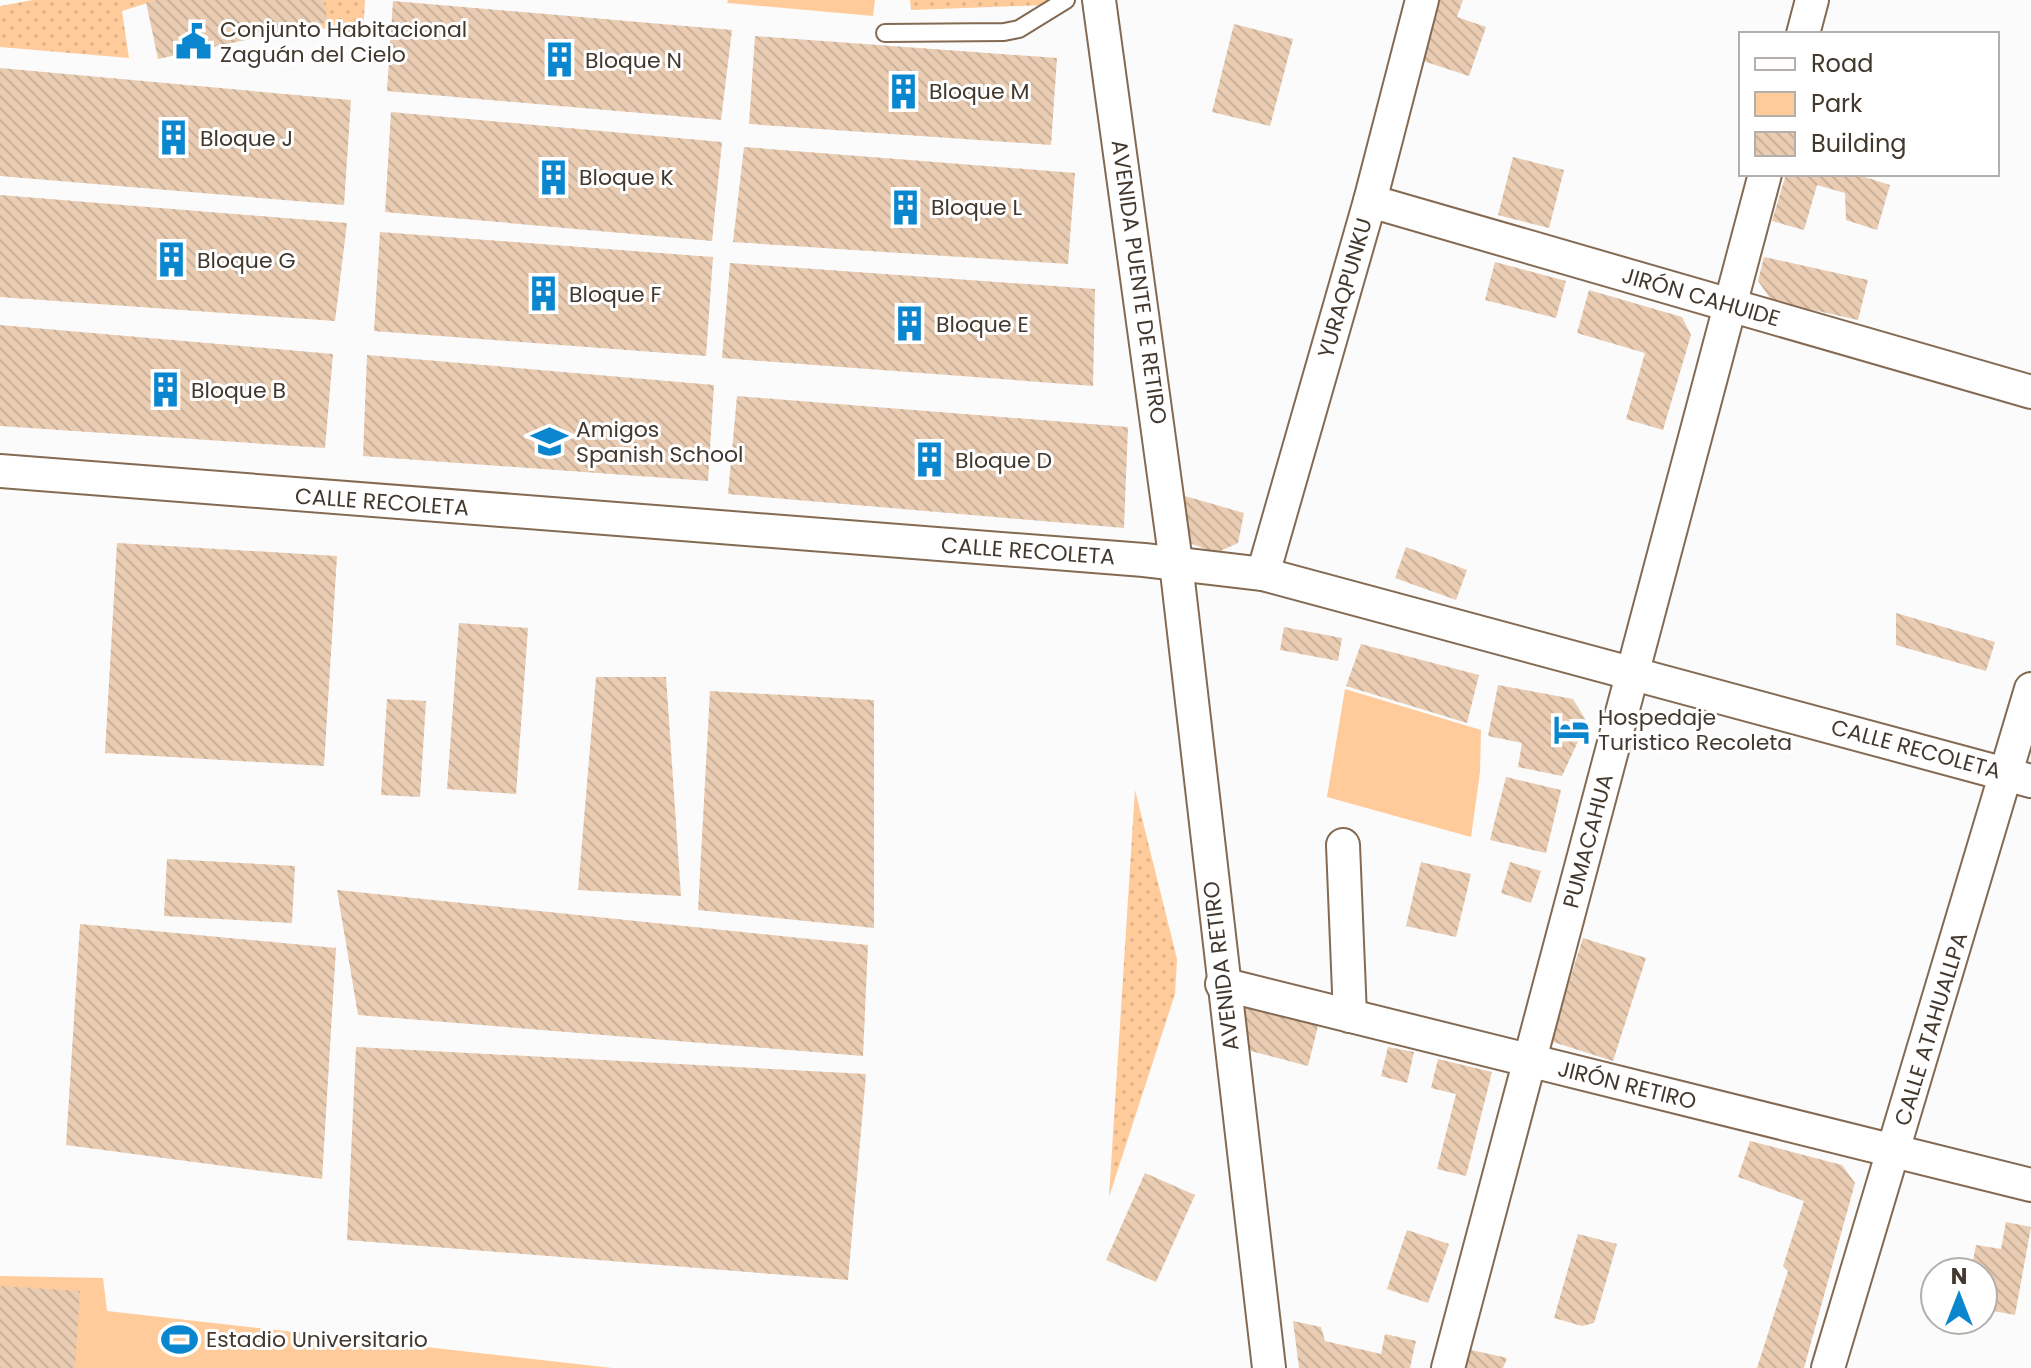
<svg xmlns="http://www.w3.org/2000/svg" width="2031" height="1368" font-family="Poppins,sans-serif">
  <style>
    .green { fill: url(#green-dots) }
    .pitch { fill: #ffcb9b }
    .building { fill: url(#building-back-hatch) }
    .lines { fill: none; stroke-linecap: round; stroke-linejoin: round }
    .service-casing { stroke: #846a52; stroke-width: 20 }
    .minor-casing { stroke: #846a52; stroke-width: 36 }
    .service { stroke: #fff; stroke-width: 16 }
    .minor { stroke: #fff; stroke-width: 32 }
    .labels { text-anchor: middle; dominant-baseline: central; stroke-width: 6; stroke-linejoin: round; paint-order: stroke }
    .poi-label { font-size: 22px; fill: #43382d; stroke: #fff; text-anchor: start }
    .street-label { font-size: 22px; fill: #43382d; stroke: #fff }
  </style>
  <defs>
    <pattern id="green-dots" width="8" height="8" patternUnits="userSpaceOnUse" patternTransform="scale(2)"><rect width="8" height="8" fill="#ffcb9b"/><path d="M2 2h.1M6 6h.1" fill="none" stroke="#dcaf86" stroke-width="1.8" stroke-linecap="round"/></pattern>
    <pattern id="building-back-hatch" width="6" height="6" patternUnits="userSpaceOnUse" patternTransform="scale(2)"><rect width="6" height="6" fill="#e9ccb2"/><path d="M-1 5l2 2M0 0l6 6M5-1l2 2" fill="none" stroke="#c9b099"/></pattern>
  </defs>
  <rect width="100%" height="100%" fill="#fbfbfb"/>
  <!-- green -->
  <g class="green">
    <path d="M33,0h124l-35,11 7,47 -129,-11v-41z"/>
    <path d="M323,0h42l-2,35 -54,-9z"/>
    <path d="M910,0h137v5l-136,5z"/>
    <path d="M1135,790l42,169 -2,35 -66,203z"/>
  </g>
  <!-- pitch -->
  <g class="pitch">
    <path d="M728,0h147l-2,16 -146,-13z"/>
    <path d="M1345,689l136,41 -1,42 -9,65 -144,-40z"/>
    <path d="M0,1276l103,2 4,33 505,57h-612z"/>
  </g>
  <!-- building -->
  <g class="building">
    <path d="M157,0h166l5,22 -170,37 -12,-57z"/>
    <path d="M1437,0h26l-6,17 29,10 -17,49 -52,-17z"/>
    <path d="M393,1l339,29 -11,90 -334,-29z"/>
    <path d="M1234,24l59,15 -23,87 -58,-14z"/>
    <path d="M755,36l302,22 -6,87 -302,-21z"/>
    <path d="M0,68l351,32 -7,105 -344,-29z"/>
    <path d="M391,112l331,30 -10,99 -327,-29z"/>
    <path d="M744,147l331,26 -7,91 -335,-22z"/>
    <path d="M1513,157l51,13 -15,58 -51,-13z"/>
    <path d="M1786,174h69l35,11 -13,45 -31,-10 -1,-27 -28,-8 -13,45 -32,-9z"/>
    <path d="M0,195l347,28 -12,98 -335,-24z"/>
    <path d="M380,232l333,25 -7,99 -332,-25z"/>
    <path d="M1764,257l104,23 -10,40 -86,-19 -14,-20z"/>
    <path d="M1495,262l71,19 -10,37 -71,-18z"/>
    <path d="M730,263l365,26 -2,97 -371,-28z"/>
    <path d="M1589,290l93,27 9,18 -28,95 -37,-11 19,-66 -68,-20z"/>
    <path d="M0,325l333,29 -8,94 -325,-22z"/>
    <path d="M367,355l347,30 -6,96 -345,-25z"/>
    <path d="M737,396l391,31 -4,101 -396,-34z"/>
    <path d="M1185,496l59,17 -6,30 -22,10 -29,-11z"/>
    <path d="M117,543l220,13 -13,210 -219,-13z"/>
    <path d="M1406,547l61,23 -11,30 -61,-22z"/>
    <path d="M1896,613l99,29 -9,29 -90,-26z"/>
    <path d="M459,623l69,5 -12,166 -69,-5z"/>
    <path d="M1284,627l58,11 -4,23 -58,-11z"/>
    <path d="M1361,644l118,31 -12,48 -121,-37z"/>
    <path d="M596,677h70l15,219 -103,-6z"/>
    <path d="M1498,685l75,14 14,23 -25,54 -44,-9 4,-24 -34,-7z"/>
    <path d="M710,691l164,9v228l-176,-18z"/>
    <path d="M387,699l39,2 -6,96 -39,-2z"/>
    <path d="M1506,777l55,13 -15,63 -56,-13z"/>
    <path d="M167,859l128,7 -3,57 -128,-7z"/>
    <path d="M1421,862l50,12 -15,63 -50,-11z"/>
    <path d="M1510,862l31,9 -10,32 -30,-10z"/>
    <path d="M337,890l531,55 -5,111 -505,-41z"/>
    <path d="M80,924l256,24 -14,231 -256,-34z"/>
    <path d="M1583,938l63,20 -33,103 -63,-20z"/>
    <path d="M1241,1004l77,22 -10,40 -65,-17z"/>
    <path d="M356,1047l510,27 -18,206 -501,-40z"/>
    <path d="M1388,1047l26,5 -7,31 -26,-7z"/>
    <path d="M1438,1059l54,13 -26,104 -29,-7 19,-75 -25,-6z"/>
    <path d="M1750,1141l92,24 13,18 -51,185h-47l31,-97 -5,-5 21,-65 -66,-24z"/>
    <path d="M1145,1173l50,22 -39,87 -50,-22z"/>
    <path d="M2006,1222l25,5 -16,88 -32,-6v-37h-12l5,-27 25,4z"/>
    <path d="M1407,1230l42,14 -21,59 -41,-14z"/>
    <path d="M1578,1234l39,10 -23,79 -12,3 -28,-8z"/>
    <path d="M0,1286l80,5 -5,77h-75z"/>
    <path d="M1293,1321l28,6 4,14 56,13 4,-20 31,7 -6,27h-111z"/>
    <path d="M1467,1349l40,9 -4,10h-41z"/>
  </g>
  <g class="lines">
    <defs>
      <path id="service" d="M885,33l119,-1 15,-3 47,-29"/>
      <g id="minor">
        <path d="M1099,0l77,563 93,805"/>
        <path d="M1803,34l9,-34"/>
        <path d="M1370,201l661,191"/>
        <path d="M0,471l1144,89 119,14 768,207"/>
        <path d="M1263,574l107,-373 52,-201"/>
        <path d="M1343,845l7,171"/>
        <path d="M1222,984l809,201"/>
        <path d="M1448,1368l317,-1194"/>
        <path d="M1828,1368l203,-679"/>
      </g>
    </defs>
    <!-- service casing -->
    <use href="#service" class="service-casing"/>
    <!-- minor casing -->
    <use href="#minor" class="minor-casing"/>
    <!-- service -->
    <use href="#service" class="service"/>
    <!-- minor -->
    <use href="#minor" class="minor"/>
  </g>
  <!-- icons -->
  <defs>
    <symbol id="civic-bare" viewBox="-9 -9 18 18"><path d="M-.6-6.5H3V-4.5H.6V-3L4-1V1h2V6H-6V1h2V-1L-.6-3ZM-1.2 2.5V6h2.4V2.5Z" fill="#0a86ce" stroke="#fff" stroke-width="2.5" paint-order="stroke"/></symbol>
    <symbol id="building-bare" viewBox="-9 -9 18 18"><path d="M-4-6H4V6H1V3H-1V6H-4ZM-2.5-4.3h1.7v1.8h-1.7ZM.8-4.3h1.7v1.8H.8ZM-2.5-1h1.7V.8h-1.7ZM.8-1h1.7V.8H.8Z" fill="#0a86ce" stroke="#fff" stroke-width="2.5" paint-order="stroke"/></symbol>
    <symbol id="school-bare" viewBox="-9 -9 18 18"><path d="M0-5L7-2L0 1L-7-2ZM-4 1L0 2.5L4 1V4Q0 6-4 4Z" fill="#0a86ce" stroke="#fff" stroke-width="2.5" paint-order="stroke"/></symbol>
    <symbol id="hotel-bare" viewBox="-9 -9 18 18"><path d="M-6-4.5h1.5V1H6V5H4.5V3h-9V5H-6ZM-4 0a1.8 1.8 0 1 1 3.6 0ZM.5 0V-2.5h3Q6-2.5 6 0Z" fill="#0a86ce" stroke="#fff" stroke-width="2.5" paint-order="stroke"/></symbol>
    <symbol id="stadium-bare" viewBox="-9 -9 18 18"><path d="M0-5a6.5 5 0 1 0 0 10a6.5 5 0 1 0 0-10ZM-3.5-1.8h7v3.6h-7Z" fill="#0a86ce" stroke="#fff" stroke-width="2.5" paint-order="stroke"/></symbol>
  </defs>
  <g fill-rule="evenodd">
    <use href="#civic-bare" x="168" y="16" width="51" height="51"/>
    <use href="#building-bare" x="534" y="34" width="51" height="51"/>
    <use href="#building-bare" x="878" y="66" width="51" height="51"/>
    <use href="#building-bare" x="148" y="112" width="51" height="51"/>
    <use href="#building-bare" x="528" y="152" width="51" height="51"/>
    <use href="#building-bare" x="880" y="182" width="51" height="51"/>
    <use href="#building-bare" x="146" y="234" width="51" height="51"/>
    <use href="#building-bare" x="518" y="268" width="51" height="51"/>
    <use href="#building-bare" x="884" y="298" width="51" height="51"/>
    <use href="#building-bare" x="140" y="364" width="51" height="51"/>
    <use href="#school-bare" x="524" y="416" width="51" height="51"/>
    <use href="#building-bare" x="904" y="434" width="51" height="51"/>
    <use href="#hotel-bare" x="1546" y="704" width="51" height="51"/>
    <use href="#stadium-bare" x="154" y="1314" width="51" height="51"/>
  </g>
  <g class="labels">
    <!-- poi labels -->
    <g class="poi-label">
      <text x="220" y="29">Conjunto Habitacional<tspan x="220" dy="25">Zaguán del Cielo</tspan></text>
      <text x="585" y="60">Bloque N</text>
      <text x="929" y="91">Bloque M</text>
      <text x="200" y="138">Bloque J</text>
      <text x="579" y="177">Bloque K</text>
      <text x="931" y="207">Bloque L</text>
      <text x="197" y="260">Bloque G</text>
      <text x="569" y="294">Bloque F</text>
      <text x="936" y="324">Bloque E</text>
      <text x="191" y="390">Bloque B</text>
      <text x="576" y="429">Amigos<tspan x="576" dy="25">Spanish School</tspan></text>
      <text x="955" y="460">Bloque D</text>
      <text x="1598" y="717">Hospedaje<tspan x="1598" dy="25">Turistico Recoleta</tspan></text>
      <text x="206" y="1339">Estadio Universitario</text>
    </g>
    <!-- street labels -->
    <g class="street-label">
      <text transform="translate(1139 282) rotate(82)">AVENIDA PUENTE DE RETIRO</text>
      <text transform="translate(1345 288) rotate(-74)">YURAQPUNKU</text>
      <text transform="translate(1701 297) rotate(16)">JIRÓN CAHUIDE</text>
      <text transform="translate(382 502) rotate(4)">CALLE RECOLETA</text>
      <text transform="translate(1028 551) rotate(4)">CALLE RECOLETA</text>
      <text transform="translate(1916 749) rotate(15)">CALLE RECOLETA</text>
      <text transform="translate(1588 841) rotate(-75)">PUMACAHUA</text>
      <text transform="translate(1221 966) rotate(-97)">AVENIDA RETIRO</text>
      <text transform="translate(1931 1029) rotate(-73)">CALLE ATAHUALLPA</text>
      <text transform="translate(1627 1085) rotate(14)">JIRÓN RETIRO</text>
    </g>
  </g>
  <!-- legend -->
  <rect x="1739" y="32" width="260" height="144" fill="#ffffff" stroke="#b4afab" stroke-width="2"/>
  <rect x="1755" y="58" width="40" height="12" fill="#ffffff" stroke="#b4afab" stroke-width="2"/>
  <text x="1811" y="72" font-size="24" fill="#43382d">Road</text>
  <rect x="1755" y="92" width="40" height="24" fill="#ffcb9b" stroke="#b4afab" stroke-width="2"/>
  <text x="1811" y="112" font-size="24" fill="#43382d">Park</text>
  <rect x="1755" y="132" width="40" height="24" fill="url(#building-back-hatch)" stroke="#b4afab" stroke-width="2"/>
  <text x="1811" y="152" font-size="24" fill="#43382d">Building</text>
  <!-- north arrow -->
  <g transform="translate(1959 1296)"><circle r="38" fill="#ffffff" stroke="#b4afab" stroke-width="2"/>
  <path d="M0-6L14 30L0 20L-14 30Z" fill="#0a86ce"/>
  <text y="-12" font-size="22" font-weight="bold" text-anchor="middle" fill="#43382d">N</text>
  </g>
</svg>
